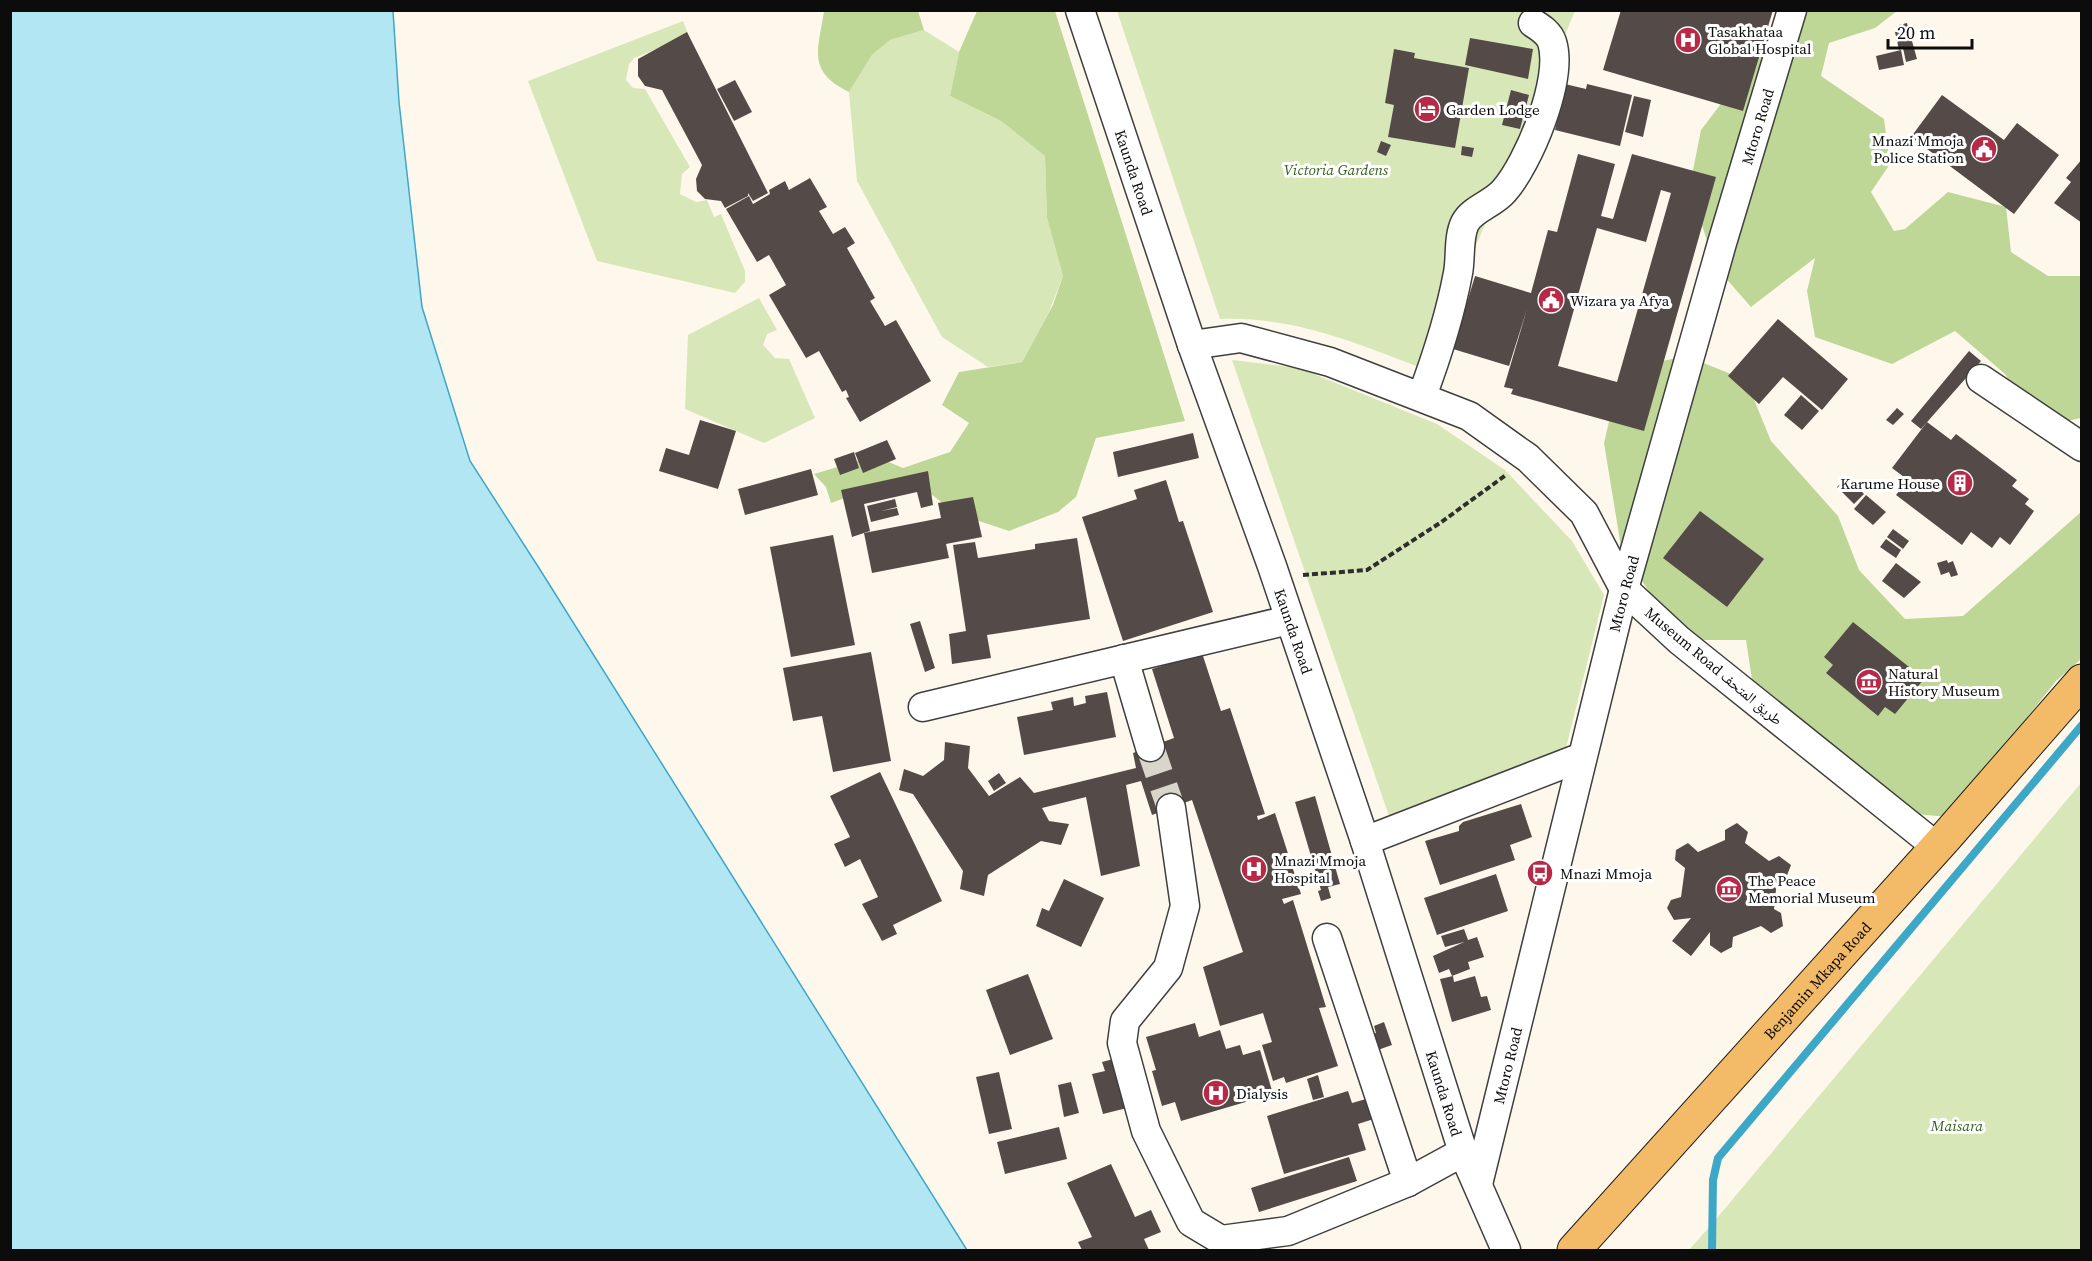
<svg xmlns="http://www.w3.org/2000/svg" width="2092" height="1261" font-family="'Source Serif 4','Noto Naskh Arabic',serif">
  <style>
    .green { fill: #d8e7b7 }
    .forest { fill: #bed797 }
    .water { fill: #b3e6f3; stroke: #3da7c8; stroke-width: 1.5 }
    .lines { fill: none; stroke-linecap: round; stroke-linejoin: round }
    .stream { stroke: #3da7c8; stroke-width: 8 }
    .building { fill: #544b49; fill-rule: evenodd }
    .minor-tunnel { stroke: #dad5ca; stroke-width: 28; stroke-dasharray: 28 14; stroke-linecap: butt }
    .minor-casing { stroke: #3f3f3f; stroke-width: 31 }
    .major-casing { stroke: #1d1d1d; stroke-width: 35 }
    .path { stroke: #2e2e2e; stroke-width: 4; stroke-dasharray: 6 3; stroke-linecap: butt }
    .minor { stroke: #fff; stroke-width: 28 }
    .major { stroke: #f3ba67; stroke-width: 33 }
    .labels { text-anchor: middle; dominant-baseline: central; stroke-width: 6; stroke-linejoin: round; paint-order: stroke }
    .poi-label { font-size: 15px; fill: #0c0c0c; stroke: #fff; text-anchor: start }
    .street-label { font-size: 15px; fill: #0c0c0c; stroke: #fff }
    .park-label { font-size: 15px; font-style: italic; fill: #38611f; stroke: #fff }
  </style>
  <rect width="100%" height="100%" fill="#fef8ec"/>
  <!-- green -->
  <g class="green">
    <path d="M1117,11h458l-151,358c-67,-26 -131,-53 -204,-50z"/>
    <path d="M683,21l6,15 -55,22 -5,6 -3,16 7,8 12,1 45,78 -8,7 -2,20 16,8 11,-2 7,17 7,-3 24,57v11l-10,11 -138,-32 -69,-180z"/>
    <path d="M924,30l35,22 -9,44 51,25 44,35 2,62 16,58 -14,36 -27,50 -34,5 -46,-30 -85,-156 -8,-89 23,-37 18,-15z"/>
    <path d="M759,298l18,32 -10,4 -4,11 12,13 14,1 26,59 -51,25 -79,-34 3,-74z"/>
    <path d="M1232,360l67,8 138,56 68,46 67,71 32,54 -40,161 -174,63z"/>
    <path d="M2081,783v467h-392l28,-32z"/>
  </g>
  <!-- forest -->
  <g class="forest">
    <path d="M824,11h94l6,19 -34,10 -18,15 -23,37c-42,-21 -31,-41 -25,-81z"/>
    <path d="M977,11h78l130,410 -89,17 -20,59 -18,15 -49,19 -54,-18 -29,-23 -51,-3 -44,16 -5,-16 -12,-13 60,-18 29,12 47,-16 19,-29 -27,-18 17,-33 63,-10 31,-57 10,-29 -16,-58 -2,-62 -44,-35 -51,-25 9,-44z"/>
    <path d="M1777,11h120l-22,17 -46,15 -8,33 63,43 6,45 -19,28 23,39 11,-2 43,-37 58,15 5,45 37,24h33v142l-43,9 -33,-53 -50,-43 -63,33 -77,-27 -8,-46 8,-33 -64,49 -36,-41 -13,-41 -9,-55 8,-40 66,-87z"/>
    <path d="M1686,356l60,24 25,61 67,75 21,54 46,49 58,-3 118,-104v147l-25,22 -108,136 -43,-4 -152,-127 -7,-46h-67l-58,-93 -17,-104 17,-73z"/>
  </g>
  <!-- water -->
  <path class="water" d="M10,11h383l6,91 23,205 48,154 69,107 428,682h-956z"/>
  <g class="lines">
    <!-- stream -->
    <path class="stream" d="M1712,1250l1,-70 5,-22 364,-433"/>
  </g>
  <!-- building -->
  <g class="building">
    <path d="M1621,10h152l-30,101 -140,-41z"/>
    <path d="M1907,23l10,36 -11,3 -3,-14 -4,2 -4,-18 6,-1 -2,-6z"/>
    <path d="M687,32l81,161 -15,8 -5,-8v3l-23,12 -4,-7 -16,-2 -8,-8 -1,-12 6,-14 -40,-75 -17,-4 -7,-10v-17z"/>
    <path d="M1470,38l63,11 -5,30 -63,-14z"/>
    <path d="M1394,49l21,4 -1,5 55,10 -14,80 -67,-11 6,-32 -9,-2z"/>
    <path d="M1901,50l3,15 -25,5 -3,-14z"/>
    <path d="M735,80l17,32 -18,9 -17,-32z"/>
    <path d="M1565,84l21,5 1,-5 45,11 -12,51 -65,-16z"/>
    <path d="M1511,90l18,5 -9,34 -18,-4z"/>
    <path d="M1942,95l62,45 13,-17 42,32 -45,59 -103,-77z"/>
    <path d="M1634,96l17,4 -8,37 -18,-5z"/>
    <path d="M1381,141l10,4 -5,11 -9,-4z"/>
    <path d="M1462,146l12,2 -2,9 -11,-2z"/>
    <path d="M1578,154l37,10 -14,52 12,3 19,-65 84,23 -72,254 -133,-37 2,-5 -9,-2 23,-78 -18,57 -56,-17 22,-73 56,17 17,-63 9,2zM1661,190l10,3 -54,189 -59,-16 39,-138 49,14z"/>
    <path d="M2082,159v64l-28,-20 17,-21 -5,-4z"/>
    <path d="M810,178l17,29 -8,4 14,23 12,-7 10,16 -8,5 28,50 -5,3 15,25 11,-6 35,61 -71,41 -14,-24 3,-1 -3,-7 -4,2 -23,-41 -13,7 -37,-63 17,-10 -17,-30 -12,7 -31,-53 23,-13 4,8 17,-10 -1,-4 16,-9 4,9z"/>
    <path d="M1778,319l70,60 -26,31 -39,-33 -24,27 -31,-28z"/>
    <path d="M1969,351l12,10 -60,68 -10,-8z"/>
    <path d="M1801,395l18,16 -17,19 -18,-15z"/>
    <path d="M1897,408l7,6 -11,11 -7,-5z"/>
    <path d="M700,420l36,11 -18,58 -59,-18 7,-23 23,7z"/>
    <path d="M1927,422l24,18 5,-6 61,46 -5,6 17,13 -4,5 9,7 -24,34 -10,-8 -8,11 -21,-16 -9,13 -66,-50 12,-15 -16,-12z"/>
    <path d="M1193,433l6,25 -81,19 -5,-25z"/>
    <path d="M887,440l9,19 -33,14 -8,-20z"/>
    <path d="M854,452l5,16 -19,7 -6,-16z"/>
    <path d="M811,469l7,26 -73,20 -7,-26z"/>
    <path d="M928,471l5,34 -12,3 -4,-16 -53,12 6,27 -18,6 -11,-47z"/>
    <path d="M1848,477l16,17 -10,10 -17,-17z"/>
    <path d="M1166,480l13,42 4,-1 30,91 -90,29 -41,-124 55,-18 -3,-9z"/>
    <path d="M1866,495l20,17 -13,13 -19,-16z"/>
    <path d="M973,497l9,40 -36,7 3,14 -77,15 -8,-40 77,-15 -3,-15z"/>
    <path d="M895,499l2,8 -16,4 16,-3 2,7 -28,7 -4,-16z"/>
    <path d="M1700,511l64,48 -37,48 -64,-49z"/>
    <path d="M1893,529l16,12 -6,8 -16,-12z"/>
    <path d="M833,535l22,110 -64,12 -21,-110z"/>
    <path d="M1077,538l13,81 -103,16 4,23 -39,6 -3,-30 17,-3 -13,-86 22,-3 3,16 57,-9v-5z"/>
    <path d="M1886,539l15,11 -5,8 -16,-11z"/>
    <path d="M1947,560l1,3 5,-2 5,14 -7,2 -2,-5 -8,3 -4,-12z"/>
    <path d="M1896,563l25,19 -17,16 -22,-17z"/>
    <path d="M920,621l15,47 -10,4 -15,-48z"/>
    <path d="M1853,622l71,57 -29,35 -10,-7 -7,9 -52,-43 7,-8 -9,-8z"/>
    <path d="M871,652l20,109 -58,11 -11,-56 -29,5 -10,-53z"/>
    <path d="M1202,653l19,58 9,-3 35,106 -8,2 1,4 17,-7 26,81 -19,5 2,5 9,-4 33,107 -7,1 19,58 -52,17 -2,-6 -11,4 -11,-36 10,-3 -9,-29 -43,13 -17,-59 40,-15 -51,-152 -40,15 -11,-34 -15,4 14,81 -39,10 -15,-79 -44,11 7,13 20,3 -8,21 -20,-4 -53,34 -4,21 -24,-7 3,-18 -50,-77 -14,-4 5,-21 19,7 21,-16 1,-18 25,4 -2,22 21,28 31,-19 14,16 102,-25 -3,-15 41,-15 -22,-69z"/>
    <path d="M1107,692l9,45 -92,18 -7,-38 36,-7 -2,-8 22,-5 1,9 12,-3 -1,-7z"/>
    <path d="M880,772l62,129 -49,24 4,9 -15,7 -20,-37 16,-7 -18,-38 -15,8 -11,-23 16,-7 -20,-41z"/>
    <path d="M999,773l7,10 -12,8 -6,-10z"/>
    <path d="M1315,796l25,88 -12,3 3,11 -10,3 -3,-10 3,-1 -26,-88z"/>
    <path d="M1521,804l11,33 -22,8 5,15 -75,25 -15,-44 34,-10v-5l4,-4z"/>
    <path d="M1737,823l11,9 -3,11 24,18 10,-5 12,9 -5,13 -9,2 -3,29 7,4 2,13 -12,7 -10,-7 -28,11 -1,10 -11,6 -11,-8v-13l-19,24 -19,-15 19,-23 -17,2 -7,-12 4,-8 10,-3 4,-29 -10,-8 1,-10 12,-7 10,9 27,-12v-10z"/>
    <path d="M1496,874l12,37 -71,24 -13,-37z"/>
    <path d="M1064,879l40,19 -23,49 -45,-21 6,-18 7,3z"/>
    <path d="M1464,929l4,11 9,-3 7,20 -16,5 2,7 -18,7 -3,-7 -10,4 -6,-17 31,-14 -19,5 -4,-11z"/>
    <path d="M1028,974l25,65 -43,16 -24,-65z"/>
    <path d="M1453,976l1,6 21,-6 6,21 6,-1 4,14 -39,12 -12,-43z"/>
    <path d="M1384,1022l8,23 -20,7 -6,-16 10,-3 -2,-7z"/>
    <path d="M1195,1023l4,14 21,-7 6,19 14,-4 3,10 17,-5 13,44 -92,27 -6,-19 -13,4 -10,-35 4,-1 -10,-33z"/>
    <path d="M1117,1058l14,49 -28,7 -11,-40 13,-3 -3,-9z"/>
    <path d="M999,1072l13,57 -23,5 -13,-57z"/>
    <path d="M1318,1075l6,22 -11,3 -6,-21z"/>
    <path d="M1071,1082l8,31 -15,4 -6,-32z"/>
    <path d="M1348,1091l4,12 21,-6 7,20 -22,7 8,26 -82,24 -17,-58z"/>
    <path d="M1059,1127l8,32 -62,15 -8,-32z"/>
    <path d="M1349,1157l8,24 -98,31 -8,-24z"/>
    <path d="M1111,1164l24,53 16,-7 10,22 -17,7 5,11h-67l-4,-8 14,-5 -25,-54z"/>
  </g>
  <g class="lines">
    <!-- minor-tunnel -->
    <path class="minor-tunnel" d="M1150,747l21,61"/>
    <defs>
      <g id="minor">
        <path id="s1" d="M1080,10l112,335 80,221 93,275 98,311 43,98"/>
        <path d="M1192,345l49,-7 89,24 139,54 59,42 56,55 40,76 55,51 258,207"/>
        <path d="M1981,379l101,68"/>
        <path d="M1422,396c15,-40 28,-80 36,-123 3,-15 0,-36 7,-50 7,-14 28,-19 39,-32 24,-27 60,-112 48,-149 -3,-9 -11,-14 -19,-19"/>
        <path d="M1124,659l26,88"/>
        <path d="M923,707l366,-87"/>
        <path d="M1171,808l14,98 -17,62 -43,53 -3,22 24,88 45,91 30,18 67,-9 120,-49 55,-30"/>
        <path d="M1365,841l217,-84"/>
        <path d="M1327,938l81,244"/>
        <path id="s2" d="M1478,1184l146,-595 98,-346 70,-233"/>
      </g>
      <g id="major">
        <path id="s3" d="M1574,1250l372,-413 136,-156"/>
      </g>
    </defs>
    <!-- minor casing -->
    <use href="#minor" class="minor-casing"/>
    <!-- major casing -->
    <use href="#major" class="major-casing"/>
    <!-- path -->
    <path class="path" d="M1303,575l64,-5 73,-47 66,-48"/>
    <!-- minor -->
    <use href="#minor" class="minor"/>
    <!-- major -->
    <use href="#major" class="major"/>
  </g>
  <!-- icons -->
  <defs>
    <symbol id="hospital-disc" viewBox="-11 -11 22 22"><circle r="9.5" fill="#b62a48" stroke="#fff"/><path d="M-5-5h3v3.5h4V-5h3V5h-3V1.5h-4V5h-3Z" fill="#fff"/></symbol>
    <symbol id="hotel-disc" viewBox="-11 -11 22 22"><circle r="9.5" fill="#b62a48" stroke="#fff"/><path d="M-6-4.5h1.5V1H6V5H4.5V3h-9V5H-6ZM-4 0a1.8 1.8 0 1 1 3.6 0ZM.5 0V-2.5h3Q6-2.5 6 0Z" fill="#fff"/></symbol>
    <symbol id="civic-disc" viewBox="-11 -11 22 22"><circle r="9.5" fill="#b62a48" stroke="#fff"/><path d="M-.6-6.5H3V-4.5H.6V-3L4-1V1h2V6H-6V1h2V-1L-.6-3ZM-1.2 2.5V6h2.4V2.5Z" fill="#fff"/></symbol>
    <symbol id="building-disc" viewBox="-11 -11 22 22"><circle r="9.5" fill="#b62a48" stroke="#fff"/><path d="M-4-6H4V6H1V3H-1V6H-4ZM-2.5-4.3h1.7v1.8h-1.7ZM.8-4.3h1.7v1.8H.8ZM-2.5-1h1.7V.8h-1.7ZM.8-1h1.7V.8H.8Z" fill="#fff"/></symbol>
    <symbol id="museum-disc" viewBox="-11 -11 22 22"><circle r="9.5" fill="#b62a48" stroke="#fff"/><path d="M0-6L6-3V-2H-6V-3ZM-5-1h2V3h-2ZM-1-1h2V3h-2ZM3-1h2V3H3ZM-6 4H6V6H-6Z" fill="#fff"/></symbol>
    <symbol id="bus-disc" viewBox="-11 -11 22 22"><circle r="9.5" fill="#b62a48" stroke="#fff"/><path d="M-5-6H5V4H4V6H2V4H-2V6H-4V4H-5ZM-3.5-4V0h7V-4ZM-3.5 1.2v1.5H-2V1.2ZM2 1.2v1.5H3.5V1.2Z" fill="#fff"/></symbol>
  </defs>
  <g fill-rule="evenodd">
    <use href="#hospital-disc" x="1673" y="25" width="30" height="30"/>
    <use href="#hotel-disc" x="1412" y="94" width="30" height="30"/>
    <use href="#civic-disc" x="1969" y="134" width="30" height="30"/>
    <use href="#civic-disc" x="1536" y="285" width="30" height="30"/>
    <use href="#building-disc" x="1945" y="468" width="30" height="30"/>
    <use href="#museum-disc" x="1854" y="667" width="30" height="30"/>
    <use href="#hospital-disc" x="1239" y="854" width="30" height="30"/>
    <use href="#bus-disc" x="1525" y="858" width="30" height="30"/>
    <use href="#museum-disc" x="1714" y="874" width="30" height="30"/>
    <use href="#hospital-disc" x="1201" y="1078" width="30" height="30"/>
  </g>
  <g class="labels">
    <!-- poi labels -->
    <g class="poi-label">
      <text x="1708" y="31">Tasakhataa<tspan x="1708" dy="17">Global Hospital</tspan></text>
      <text x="1446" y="109">Garden Lodge</text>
      <text x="1964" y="140" text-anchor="end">Mnazi Mmoja<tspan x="1964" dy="17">Police Station</tspan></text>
      <text x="1570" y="300">Wizara ya Afya</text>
      <text x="1940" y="483" text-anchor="end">Karume House</text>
      <text x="1888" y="673">Natural<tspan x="1888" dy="17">History Museum</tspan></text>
      <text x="1274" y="860">Mnazi Mmoja<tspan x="1274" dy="17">Hospital</tspan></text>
      <text x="1560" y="873">Mnazi Mmoja</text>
      <text x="1748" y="880">The Peace<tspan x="1748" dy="17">Memorial Museum</tspan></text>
      <text x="1236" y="1093">Dialysis</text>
    </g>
    <!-- street labels -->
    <g class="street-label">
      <text stroke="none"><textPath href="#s2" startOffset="1094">Mtoro Road</textPath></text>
      <text stroke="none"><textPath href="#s1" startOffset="171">Kaunda Road</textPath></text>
      <text stroke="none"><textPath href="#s2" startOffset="608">Mtoro Road</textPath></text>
      <text stroke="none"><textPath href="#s1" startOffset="657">Kaunda Road</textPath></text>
      <text transform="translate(1714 666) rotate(40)">Museum Road طريق المتحف</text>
      <text stroke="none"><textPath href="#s3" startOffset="363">Benjamin Mkapa Road</textPath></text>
      <text stroke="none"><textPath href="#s2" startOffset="122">Mtoro Road</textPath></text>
      <text stroke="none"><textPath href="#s1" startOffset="1143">Kaunda Road</textPath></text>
    </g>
    <!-- park labels -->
    <g class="park-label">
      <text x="1336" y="169">Victoria Gardens</text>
      <text x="1957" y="1125">Maisara</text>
    </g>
  </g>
  <!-- border -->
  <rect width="2092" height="1261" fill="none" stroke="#0c0c0c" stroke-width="24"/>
  <!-- scale -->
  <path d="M1888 39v9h84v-9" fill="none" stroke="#0c0c0c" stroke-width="3"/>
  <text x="1897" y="39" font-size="18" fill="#0c0c0c" stroke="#ffffff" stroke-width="4.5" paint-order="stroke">20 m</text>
</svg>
